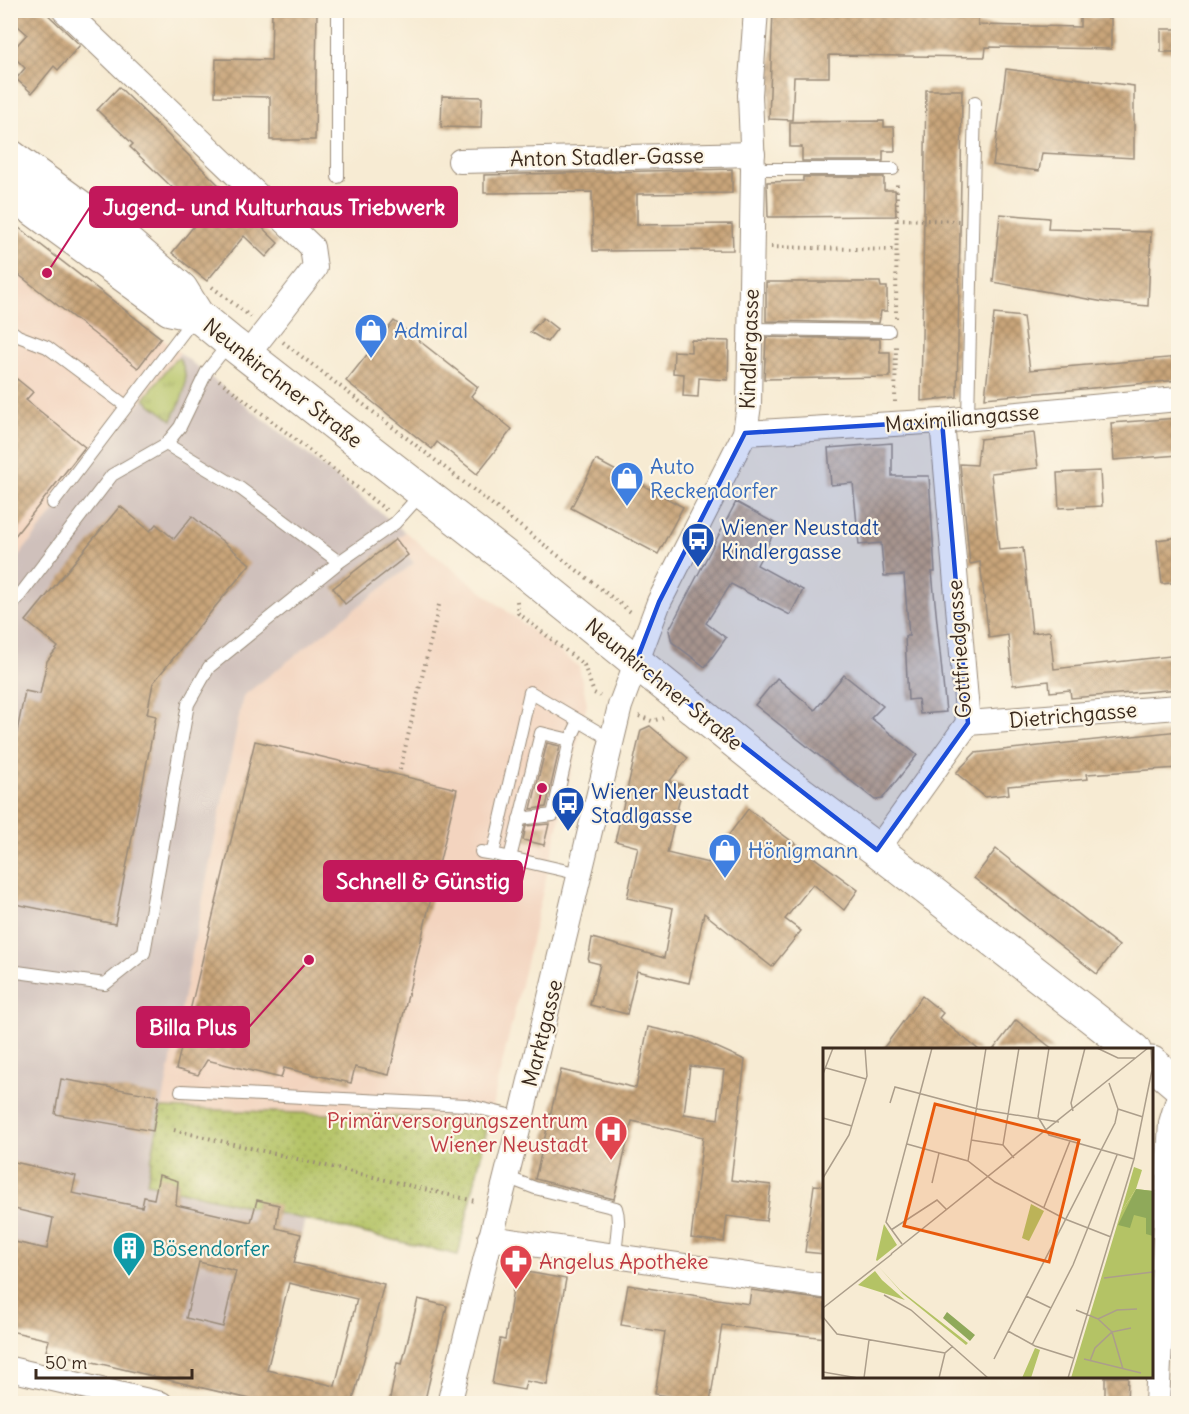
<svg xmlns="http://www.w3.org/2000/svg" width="1189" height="1414" font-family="Delius,sans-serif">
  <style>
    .built { fill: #f3d4bf }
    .industrial { fill: #cfc0bb }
    .grass { fill: url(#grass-tufts); stroke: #787642; stroke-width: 1.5 }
    .garden { fill: url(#garden-dots); stroke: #787642; stroke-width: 1.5 }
    .building { fill: url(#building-cross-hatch); fill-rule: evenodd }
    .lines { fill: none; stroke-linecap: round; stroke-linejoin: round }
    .lane-casing { stroke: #998a78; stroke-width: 14 }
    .street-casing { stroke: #998a78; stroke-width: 26 }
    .primary-casing { stroke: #998a78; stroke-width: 35 }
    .path { stroke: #998a78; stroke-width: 4; stroke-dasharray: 1.5 4.5; stroke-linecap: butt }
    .lane { stroke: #fff; stroke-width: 12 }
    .street { stroke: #fff; stroke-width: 24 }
    .primary { stroke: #fff; stroke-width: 33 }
    .marked { fill: #1d4ed8; fill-opacity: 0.2; stroke: #1d4ed8; stroke-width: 4.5; stroke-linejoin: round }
    .labels { text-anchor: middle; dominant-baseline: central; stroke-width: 4.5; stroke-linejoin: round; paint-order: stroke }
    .street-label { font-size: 21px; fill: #3b2a1e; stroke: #fcf5e5 }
    .shop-label { font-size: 21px; fill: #366cbe; stroke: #fcf5e5; text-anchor: start }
    .transit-label { font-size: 21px; fill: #164399; stroke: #fcf5e5; text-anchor: start }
    .health-label { font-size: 21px; fill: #be3a42; stroke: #fcf5e5; text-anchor: end }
    .culture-label { font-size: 21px; fill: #0d838f; stroke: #fcf5e5; text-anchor: start }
    .inset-road { fill: none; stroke: #ac9e8b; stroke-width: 1.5 }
    .view { fill: #e8590c; fill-opacity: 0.15; stroke: #e8590c; stroke-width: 3 }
    .inset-edge { fill: none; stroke: #3b2a1e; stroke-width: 3 }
    .leader { fill: none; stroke: #c2185b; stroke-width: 2 }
    .callout-dot { fill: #c2185b; stroke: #fcf5e5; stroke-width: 2 }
    .callout { fill: #c2185b; stroke: #c2185b; stroke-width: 2 }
    .callout-label { font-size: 22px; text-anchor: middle; font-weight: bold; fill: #fff }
  </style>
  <defs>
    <pattern id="grass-tufts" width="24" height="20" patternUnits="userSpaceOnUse" patternTransform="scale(1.5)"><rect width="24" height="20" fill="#b4c365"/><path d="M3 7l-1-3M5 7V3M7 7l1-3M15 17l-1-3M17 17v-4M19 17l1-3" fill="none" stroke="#949f53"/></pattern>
    <pattern id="garden-dots" width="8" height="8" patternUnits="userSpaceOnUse" patternTransform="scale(1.5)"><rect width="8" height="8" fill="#b4c365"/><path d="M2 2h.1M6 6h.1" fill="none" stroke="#949f53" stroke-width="1.8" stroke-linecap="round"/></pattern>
    <pattern id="building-cross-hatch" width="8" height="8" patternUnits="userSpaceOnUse" patternTransform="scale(1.5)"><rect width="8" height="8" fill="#c9a57a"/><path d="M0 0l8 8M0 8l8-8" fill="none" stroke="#a48763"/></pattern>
  </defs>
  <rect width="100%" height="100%" fill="#fcf5e5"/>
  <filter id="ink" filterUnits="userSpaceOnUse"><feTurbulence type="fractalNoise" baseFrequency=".0167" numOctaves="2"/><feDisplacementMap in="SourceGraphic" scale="12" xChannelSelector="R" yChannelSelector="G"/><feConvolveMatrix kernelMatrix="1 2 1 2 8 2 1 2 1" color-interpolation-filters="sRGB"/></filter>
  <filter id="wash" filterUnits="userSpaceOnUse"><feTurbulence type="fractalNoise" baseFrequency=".008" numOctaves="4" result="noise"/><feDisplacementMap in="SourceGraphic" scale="24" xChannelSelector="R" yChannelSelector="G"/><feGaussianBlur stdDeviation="1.35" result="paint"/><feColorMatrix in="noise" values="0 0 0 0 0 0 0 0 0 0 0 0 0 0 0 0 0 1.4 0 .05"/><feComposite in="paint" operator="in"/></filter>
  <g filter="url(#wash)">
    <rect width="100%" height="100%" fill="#f7ebd3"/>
    <!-- built -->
    <g class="built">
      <path d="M11,221l169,132 -169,213z"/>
      <path d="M405,532l174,135 8,37 -98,416 -328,-12 82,-413 171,-132 -18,-24z"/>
    </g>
    <!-- industrial -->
    <path class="industrial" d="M180,353l225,179 -9,7 18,24 -171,133 -96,486 158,37 -45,182 -214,-50 2,-11 -37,-9v-765z"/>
    <!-- grass -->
    <path class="grass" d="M179,358c14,22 3,41 -7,62l-28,-21 31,-40z"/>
    <!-- garden -->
    <path class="garden" d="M161,1108l328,12 -31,135 -311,-72z"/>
    <g id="blocks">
      <!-- building -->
      <g class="building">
        <path d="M10,10h33l37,35 -22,25 -4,-4 -22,27 -16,-14 9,-11 -15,-15 17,-19 -17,-15z"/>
        <path d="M272,10h45l-2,130h-45v-43l-55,-1 1,-37 55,1z"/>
        <path d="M773,10h205v15l102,2v-10l31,1v31l-125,-2 -1,10 -156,-2v22h-35l-2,43 -23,-1z"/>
        <rect x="1161" y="29" width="18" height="23"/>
        <path d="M1006,69l128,17v72l-92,-5 -3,18 -46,-6z"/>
        <path d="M119,87l159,156 -12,14 -22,-21 -37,45 -35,-28 30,-37 -72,-69 3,-3 -36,-34z"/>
        <path d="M926,90h36l-1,87 -4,220 -36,4z"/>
        <path d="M442,96l40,1 -1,31 -40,-1z"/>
        <path d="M884,121v6h10l1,24h-12v10h-81v-14h-12v-25z"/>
        <path d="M732,169v24l-95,1v31l95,-1 1,26 -140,1 -1,-59 -108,1v-18z"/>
        <path d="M803,177h81v13h11l1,26 -128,1 -1,-35 36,-1z"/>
        <path d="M1000,214l49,4 -1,11 103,3 -3,74 -44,-4 -111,-20z"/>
        <path d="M10,221l151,117 -23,30 -128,-100z"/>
        <path d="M766,282h114l1,5h6v24h-6l-2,12 -113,-2z"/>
        <path d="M994,314l29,3 7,53 149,-13v23l-194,18z"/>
        <path d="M543,318l14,11 -10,13 -17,-10z"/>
        <path d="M394,321l84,66 -7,9 41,33 -35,45 -40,-32 -5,7 -86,-68z"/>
        <path d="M766,337l114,2v13h10v25l-126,2z"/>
        <path d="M691,340l38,1 -1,39 -29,-2 -1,19 -15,-1 1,-22 -11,-1 1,-22 17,1z"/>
        <path d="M17,379l16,13 -7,8 59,47 -75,95v-154z"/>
        <path d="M1179,418v37l-65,5 -3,-37z"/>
        <path d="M1034,433l4,35 -47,5 8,77 24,-2 9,85 18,-2 4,38 125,-14v34l-108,9 -1,-8 -20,2 -1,-11 -36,4 -5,-50 -19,3 -9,-76 -10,2 -10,-100 17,1 3,-26z"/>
        <path d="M892,443v33h37l6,96h-3l14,140 -26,2 -2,-15 -10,1 -3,-64h4l-5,-61 -20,1 -3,-33 -22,2 -6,-62 -22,2 -3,-37z"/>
        <path d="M596,460l87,47 -25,47 -87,-46z"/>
        <path d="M1100,471l2,35 -43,2 -2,-35z"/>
        <path d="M736,502l42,23 -21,40 46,25 -13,25 -59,-31 -25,39 20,15 -21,29 -33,-25 -3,-12z"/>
        <path d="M120,506l30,25 6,-7 18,15 18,-23 58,48 -97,119 -6,31 9,2 -41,208 -105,-21v-136l15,-76 15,3 7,-33 11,-14 -32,-26z"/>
        <path d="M1179,537v45l-17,2 -5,-44z"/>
        <path d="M396,539l12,16 -63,49 -12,-16z"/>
        <path d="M844,675l39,31 -12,12 46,37 -35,44 -7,1 -120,-95 22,-27 38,32z"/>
        <path d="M650,726l38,32 -19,24 14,3 -16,68 41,10 40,-54 110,81 -14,20 -31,-26 -28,35 16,12 -29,36 -68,-54 -15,70 -52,-12 -10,43 -37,-9 10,-41 -12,-3 4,-23 72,20 9,-50 -46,-10 11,-51 -23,-6 26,-111z"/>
        <path d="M1179,731v37l-92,6 1,5 -80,7 1,8 -24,3 -29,-24 19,-20z"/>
        <path d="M255,741l202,48 -68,286 -34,-8 -4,16 -67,-15 -3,10 -74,-18 -9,15 -22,-6z"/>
        <path d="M547,743l13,3 -14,61 -15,2z"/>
        <path d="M549,824l-5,21 -21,-5 3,-14z"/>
        <path d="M996,849l123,97 -22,28 -123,-96z"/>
        <path d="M922,996l21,17 -4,5 40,32h-97z"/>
        <path d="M1016,1020l38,30h-61z"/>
        <path d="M648,1027l46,10 51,23 -14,120 40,5 -5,36 -39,-5 -3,26 -33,-4 12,-101 -71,-16 -18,78 -79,-20 26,-109 75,18zM690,1066l34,4 -6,49 -34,-5z"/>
        <path d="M61,1079l98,17 -6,35 -98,-17z"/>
        <path d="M10,1161l66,15 -4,17 70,14 2,-10 10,2 5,-24 19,6 -2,24 75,17 6,-22 22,5 -3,23 25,6 -7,29 90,21 -32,120h-81l-225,-53 3,-11 -39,-9v-90l37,8 6,-31 -43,-10zM199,1262l37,9 -13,56 -37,-9zM289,1283l68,16 -22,87 -68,-16z"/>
        <path d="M814,1185l11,1v68l-20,-2z"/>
        <path d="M516,1270l50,9 -19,106 -21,-4 -2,9 -32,-6 8,-45 5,1z"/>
        <path d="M628,1285l121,19 2,-14 74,10v38l-103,-13 -12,78 -55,-9 10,-62 -44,-7z"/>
        <path d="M418,1299l29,7 -23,98h-35l8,-41 5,1z"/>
        <path d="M1105,1377h23l-1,27h-22z"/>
      </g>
    </g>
  </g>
  <g filter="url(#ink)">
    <use href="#blocks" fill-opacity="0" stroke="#998a78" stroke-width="1.5"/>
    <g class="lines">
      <defs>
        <g id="lane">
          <path d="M753,169h140"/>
          <path d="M338,177v-167"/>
          <path d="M750,329l139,2"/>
          <path d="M10,330l8,6 29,11 79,59"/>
          <path d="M968,419l7,-317"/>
          <path d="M166,444l75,45 98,73"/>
          <path d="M53,503l141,-185"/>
          <path d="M10,608l102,-133 54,-31 14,-17 27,-56 23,-29"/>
          <path d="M519,819l34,-4 17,-75 9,-19"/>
          <path d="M481,852l12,2"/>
          <path d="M510,858l31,-125 29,7"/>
          <path d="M580,874l-87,-20 37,-162 80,47"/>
          <path d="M10,971l95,13 39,-31 44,-249 21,-37 130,-105 56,-39 27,-30"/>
          <path d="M181,1091l285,14 55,13"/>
          <path d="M506,1177l29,11 81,20c6,17 -3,33 1,50"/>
        </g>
        <g id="street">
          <path d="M64,10l248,237 3,21 -68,87"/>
          <path d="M460,161l293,-7"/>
          <path d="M745,433l197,-12 236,-22"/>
          <path d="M968,723l210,-16"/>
          <path d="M877,850l91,-127 -26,-302"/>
          <path d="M490,1238l334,48"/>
          <path d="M10,1369l151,35"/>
          <path d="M449,1404l72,-286 99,-412 39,-104 86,-169 4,-28 4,-236 -3,-74 6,-85"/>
          <path d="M1157,1404l12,-249 2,-32 7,-24"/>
        </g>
        <g id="primary">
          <path d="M10,156l106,77 65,56 16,26 33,27 285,222 260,210 102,76 257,200"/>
          <path d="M10,192l160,117 27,6"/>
          <path d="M1152,1063l26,22"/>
        </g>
      </defs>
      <!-- lane casing -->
      <use href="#lane" class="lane-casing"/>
      <!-- street casing -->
      <use href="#street" class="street-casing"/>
      <!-- primary casing -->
      <use href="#primary" class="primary-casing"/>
      <!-- path -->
      <g class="path">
        <path d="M897,219l62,2"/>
        <path d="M771,247l125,3"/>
        <path d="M212,287l39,30"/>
        <path d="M896,318l1,-136"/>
        <path d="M283,342l349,271"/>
        <path d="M219,380l167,130"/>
        <path d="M895,402l1,-58"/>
        <path d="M517,601l1,12 66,52 10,28 6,3"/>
        <path d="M639,716l13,5 11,-3"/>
        <path d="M400,770l39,-165"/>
        <path d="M174,1130l301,71"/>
        <path d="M22,1404l3,-11"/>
      </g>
      <!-- lane -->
      <use href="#lane" class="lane"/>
      <!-- street -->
      <use href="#street" class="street"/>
      <!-- primary -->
      <use href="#primary" class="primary"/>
    </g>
  </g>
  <!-- marked area -->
  <path class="marked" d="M942,421l26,302 -91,127 -241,-188 23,-60 86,-169z"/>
  <!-- icons -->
  <defs>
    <symbol id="shop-pin" viewBox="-11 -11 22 30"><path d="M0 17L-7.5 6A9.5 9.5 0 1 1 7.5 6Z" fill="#3f7fe0" stroke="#fcf5e5"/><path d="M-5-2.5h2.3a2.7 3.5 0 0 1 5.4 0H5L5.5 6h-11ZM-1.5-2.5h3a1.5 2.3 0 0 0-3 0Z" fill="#fff"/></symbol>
    <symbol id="bus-pin" viewBox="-11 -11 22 30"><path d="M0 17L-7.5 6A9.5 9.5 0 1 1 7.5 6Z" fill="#1a4fb4" stroke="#fcf5e5"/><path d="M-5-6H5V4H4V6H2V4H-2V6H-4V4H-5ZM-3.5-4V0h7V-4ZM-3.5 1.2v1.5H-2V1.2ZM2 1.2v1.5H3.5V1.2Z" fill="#fff"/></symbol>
    <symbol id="hospital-pin" viewBox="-11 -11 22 30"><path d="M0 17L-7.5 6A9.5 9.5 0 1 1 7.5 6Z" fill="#e0444e" stroke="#fcf5e5"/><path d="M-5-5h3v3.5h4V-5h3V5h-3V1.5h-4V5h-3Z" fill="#fff"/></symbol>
    <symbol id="building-pin" viewBox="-11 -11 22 30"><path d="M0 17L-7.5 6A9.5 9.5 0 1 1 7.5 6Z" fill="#0f9aa8" stroke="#fcf5e5"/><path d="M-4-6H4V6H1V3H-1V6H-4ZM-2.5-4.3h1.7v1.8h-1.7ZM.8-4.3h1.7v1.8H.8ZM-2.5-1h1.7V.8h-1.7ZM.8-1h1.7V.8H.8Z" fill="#fff"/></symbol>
    <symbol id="pharmacy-pin" viewBox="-11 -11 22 30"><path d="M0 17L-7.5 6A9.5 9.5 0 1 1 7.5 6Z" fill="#e0444e" stroke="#fcf5e5"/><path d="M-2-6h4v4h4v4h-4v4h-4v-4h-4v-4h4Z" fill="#fff"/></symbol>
  </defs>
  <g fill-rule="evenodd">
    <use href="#shop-pin" x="352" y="311" width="38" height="52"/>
    <use href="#shop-pin" x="608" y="459" width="38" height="52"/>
    <use href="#bus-pin" x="679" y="520" width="38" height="52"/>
    <use href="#bus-pin" x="549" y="784" width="38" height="52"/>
    <use href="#shop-pin" x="706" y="831" width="38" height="52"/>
    <use href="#hospital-pin" x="592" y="1113" width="38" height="52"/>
    <use href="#building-pin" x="110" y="1229" width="38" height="52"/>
    <use href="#pharmacy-pin" x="497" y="1242" width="38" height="52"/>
  </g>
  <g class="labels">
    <!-- street labels -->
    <g class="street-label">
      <text transform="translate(607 157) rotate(-1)">Anton Stadler-Gasse</text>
      <text transform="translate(749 349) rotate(-88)">Kindlergasse</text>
      <text transform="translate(283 383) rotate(38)">Neunkirchner Straße</text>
      <text transform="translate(962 418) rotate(-5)">Maximiliangasse</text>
      <text transform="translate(959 649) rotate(-94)">Gottfriedgasse</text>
      <text transform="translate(664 684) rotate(39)">Neunkirchner Straße</text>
      <text transform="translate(1073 715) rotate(-5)">Dietrichgasse</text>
      <text transform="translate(542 1033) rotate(-76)">Marktgasse</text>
    </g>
    <!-- shop labels -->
    <g class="shop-label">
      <text x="394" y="330">Admiral</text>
      <text x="650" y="466">Auto<tspan x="650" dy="24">Reckendorfer</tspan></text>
      <text x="748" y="850">Hönigmann</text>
    </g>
    <!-- transit labels -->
    <g class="transit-label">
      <text x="721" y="527">Wiener Neustadt<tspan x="721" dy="24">Kindlergasse</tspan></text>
      <text x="591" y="791">Wiener Neustadt<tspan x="591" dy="24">Stadlgasse</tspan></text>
    </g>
    <!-- health labels -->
    <g class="health-label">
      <text x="588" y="1120">Primärversorgungszentrum<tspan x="588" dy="24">Wiener Neustadt</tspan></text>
      <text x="539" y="1261" text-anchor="start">Angelus Apotheke</text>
    </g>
    <!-- culture labels -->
    <g class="culture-label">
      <text x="152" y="1248">Bösendorfer</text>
    </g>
  </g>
  <!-- overview -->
  <g transform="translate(823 1048)">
    <rect width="330" height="330" fill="#f7ebd3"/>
    <path d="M313,141l17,2v187h-82l50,-166zM61,176l13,21 -20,16 -1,-1zM56,219l21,23 68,53 -2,2 -63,-51zM52,223l7,9 23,20 -47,-15zM212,300l5,2 -9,28h-9z" fill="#b4c365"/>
    <path d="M313,141l17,2v45l-7,-2v-16l-12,-3 -4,13 -12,-3zM124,264l28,23 -5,6 -27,-23z" fill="#8fa95a"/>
    <path d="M311,119l8,3 -6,19 -15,23z" fill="#b4c365"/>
    <path d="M208,156l13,7 -15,30 -7,-3z" fill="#b4c365"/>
    <path class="inset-road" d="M274,0l21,10h18M3,20l40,11M0,26l10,-26M67,55l5,-16 83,22 81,13M295,61l25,8M250,63l-2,-8 14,-55M215,69l11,18 85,24M215,69l11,-69M0,70l29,8M148,92l32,5 11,13M84,96l61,17 27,21 70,37 46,18M180,97l16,-97M145,113l18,-113M0,130l26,-43 18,-59 -2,-28M109,135l7,-30M221,159l26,-66M68,182l46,-30 10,10M79,196l-16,-22 46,-174M68,206l257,-206M281,230l49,-6M61,247l27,15 77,68M203,248l25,12M0,260l69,-54M253,262l22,9 19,-9 20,-1M0,269l14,17 108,19M275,271l14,13 19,-4M185,283l27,15 38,12M209,297l41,-80 44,-110M171,311l121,-236 3,-14 -9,-26M261,311l57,14M267,313l5,-13 17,-16 11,37M0,324l35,6M41,330l5,-38M116,330l6,-25 8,-7M245,330l66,-219 18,-89 -1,-22"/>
    <path class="view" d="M112,56l144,36 -30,122 -145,-36z"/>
    <rect width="330" height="330" class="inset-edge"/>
  </g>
  <!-- callouts -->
  <path class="leader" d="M47 273L90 207M542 788L522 881M309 960L249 1027"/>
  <g class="callout-dot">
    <circle cx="47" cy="273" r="6"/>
    <circle cx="542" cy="788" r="6"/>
    <circle cx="309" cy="960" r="6"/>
  </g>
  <g class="callout">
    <rect x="90" y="187" width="367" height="40" rx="6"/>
    <rect x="324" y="861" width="198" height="40" rx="6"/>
    <rect x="137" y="1007" width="112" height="40" rx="6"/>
  </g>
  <g class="callout-label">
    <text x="274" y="215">Jugend- und Kulturhaus Triebwerk</text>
    <text x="423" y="889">Schnell &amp; Günstig</text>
    <text x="193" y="1035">Billa Plus</text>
  </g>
  <!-- margin -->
  <rect width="1189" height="1414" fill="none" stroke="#fcf5e5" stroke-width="36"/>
  <!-- scale -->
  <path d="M36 1369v9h156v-9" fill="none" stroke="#3b2a1e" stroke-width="3"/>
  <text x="45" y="1369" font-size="18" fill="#3b2a1e" stroke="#fcf5e5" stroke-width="4.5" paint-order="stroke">50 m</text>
</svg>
